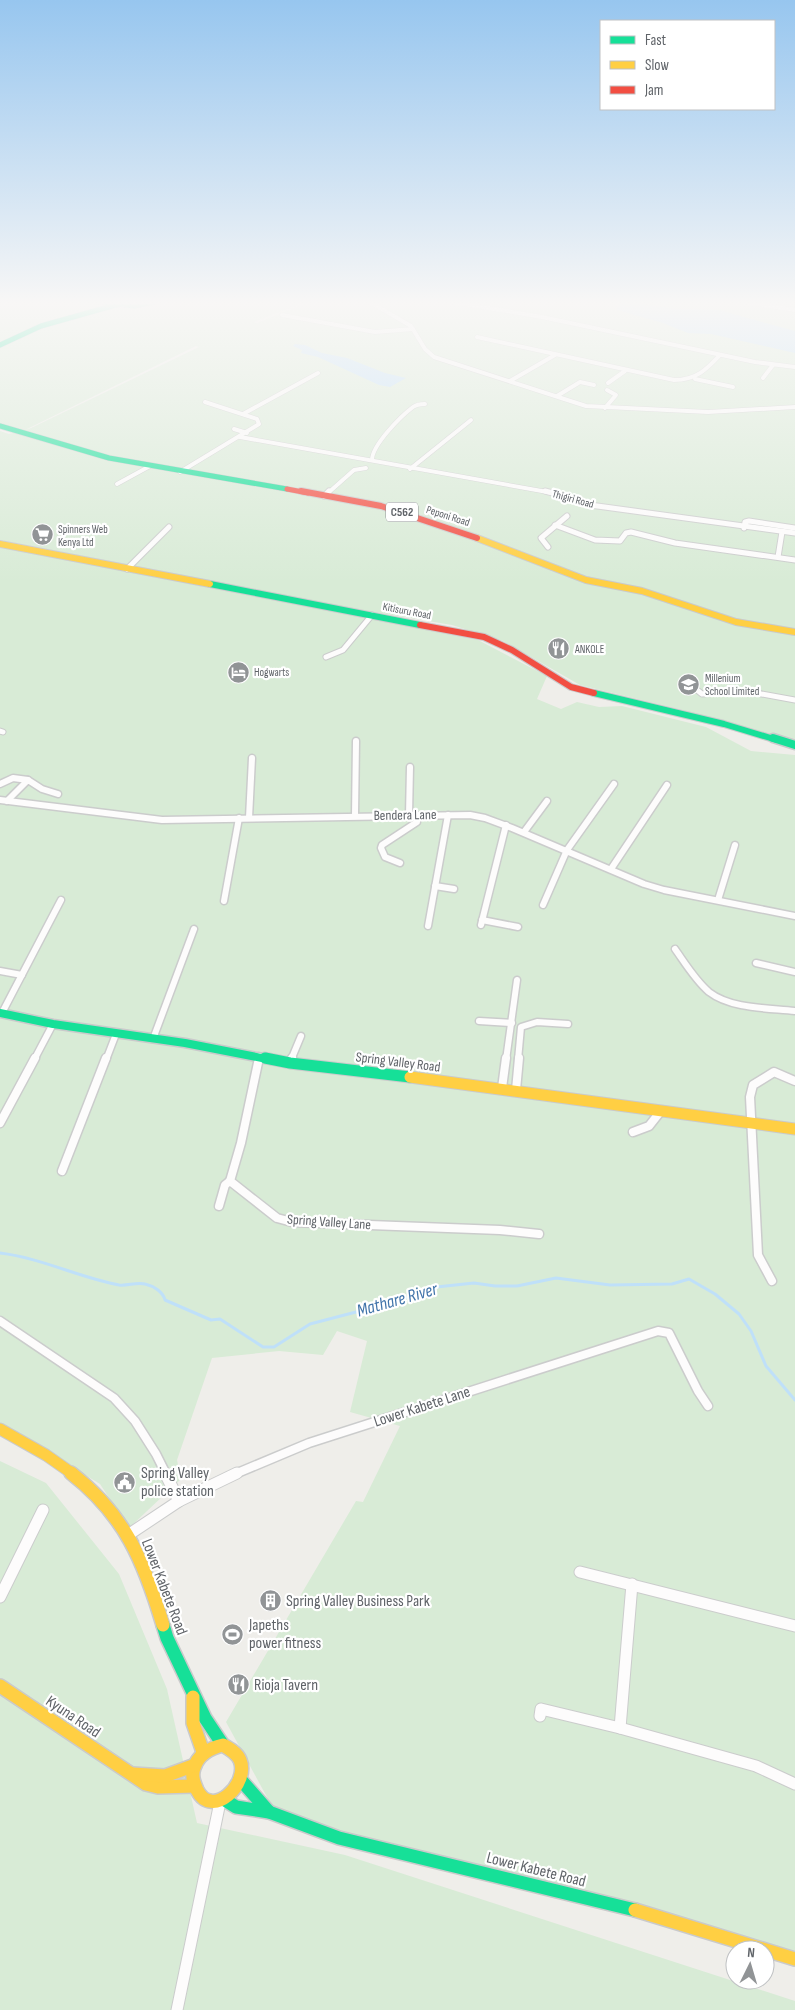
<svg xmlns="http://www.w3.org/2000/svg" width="795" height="2010" font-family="'Sofia Sans Condensed',sans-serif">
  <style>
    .green { fill: #d8ebd6; fill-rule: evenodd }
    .water { fill: #bfe0f9 }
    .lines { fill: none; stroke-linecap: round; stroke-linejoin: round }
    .stream { stroke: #bfe0f9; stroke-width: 3 }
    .street-far4-casing { stroke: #cbcccc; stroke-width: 5 }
    .street-far3-casing { stroke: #cbcccc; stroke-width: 7 }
    .street-far2-casing { stroke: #cbcccc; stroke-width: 9 }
    .street-far1-casing { stroke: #cbcccc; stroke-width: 11 }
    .street-casing { stroke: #cbcccc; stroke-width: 13 }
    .fast-far4-casing { stroke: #cacacb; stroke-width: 6 }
    .fast-far3-casing { stroke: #cacacb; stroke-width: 8 }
    .fast-far2-casing { stroke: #cacacb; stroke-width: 11 }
    .fast-far1-casing { stroke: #cacacb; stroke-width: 13 }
    .fast-casing { stroke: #cacacb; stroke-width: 16 }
    .slow-far2-casing { stroke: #cacacb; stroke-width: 8 }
    .slow-far1-casing { stroke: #cacacb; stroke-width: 13 }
    .slow-casing { stroke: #cacacb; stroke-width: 16 }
    .jam-far1-casing { stroke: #cacacb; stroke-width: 6 }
    .jam-casing { stroke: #cacacb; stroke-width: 8 }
    .street-far4 { stroke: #fdfcfc; stroke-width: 4 }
    .street-far3 { stroke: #fdfcfc; stroke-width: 5 }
    .street-far2 { stroke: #fdfcfc; stroke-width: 6 }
    .street-far1 { stroke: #fdfcfc; stroke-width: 8 }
    .street { stroke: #fdfcfc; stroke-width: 11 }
    .fast-far4 { stroke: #16e098; stroke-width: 5 }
    .fast-far3 { stroke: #16e098; stroke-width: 6 }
    .fast-far2 { stroke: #16e098; stroke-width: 8 }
    .fast-far1 { stroke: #16e098; stroke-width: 11 }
    .fast { stroke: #16e098; stroke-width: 13 }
    .slow-far2 { stroke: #ffcf43; stroke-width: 6 }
    .slow-far1 { stroke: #ffcf43; stroke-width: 11 }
    .slow { stroke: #ffcf43; stroke-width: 13 }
    .jam-far1 { stroke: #f24e42; stroke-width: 5 }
    .jam { stroke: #f24e42; stroke-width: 6 }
    .fast-bridge-casing { stroke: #cacacb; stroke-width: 6; stroke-linecap: butt }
    .fast-bridge { stroke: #16e098; stroke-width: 5 }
    .labels { text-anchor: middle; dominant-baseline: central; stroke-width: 4.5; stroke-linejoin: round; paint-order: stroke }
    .far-street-label { font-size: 11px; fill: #5f6368; stroke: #fff }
    .far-poi-label { font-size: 11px; fill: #5f6368; stroke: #fff; text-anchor: start }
    .shield { fill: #fff; stroke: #8f9295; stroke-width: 1 }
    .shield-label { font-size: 12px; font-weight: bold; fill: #5f6368 }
    .street-label { font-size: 14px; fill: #5f6368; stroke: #fff }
    .near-street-label { font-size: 16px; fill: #5f6368; stroke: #fff }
    .near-poi-label { font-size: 16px; fill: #5f6368; stroke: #fff; text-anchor: start }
    .near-water-label { font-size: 18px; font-style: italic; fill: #4174aa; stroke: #fff }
  </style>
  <rect width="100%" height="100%" fill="#efeeea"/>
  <!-- green -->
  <g class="green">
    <path d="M0,302h92l23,7 30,-2 17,-5h143l-51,20 3,1 52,-21h486v439l-116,-32 -99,-24 -77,-44 -51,-16 -113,-19 -339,-66v-109l9,3 12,-3 -21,-7zM196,346l3,1 -168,81 -6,2z"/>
    <path d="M0,547l478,93 69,36 -10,23 24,10 16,-7 22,5 23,-1 84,21 45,24 44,4v1198l-515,-132 -54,-99 130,-221 7,1 37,-76 -50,-14 17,-71 -30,-10 -14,24 -44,-4 -67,7 -35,102 4,19 -52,49 -29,-44 -100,-61z"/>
    <path d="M0,1461l46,22 73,91 48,115 30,134 148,32 450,146v9h-795z"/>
  </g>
  <!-- water -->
  <g class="water">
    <path d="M618,304h24l34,5 43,1 76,21v22l-84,-19 -23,-1 -25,-10 -46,-13z"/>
    <path d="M295,344l10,1 17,8 25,5 38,15 21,5 -16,9 -11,-2 -61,-28 -17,-4 1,-3 -9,-4z"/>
  </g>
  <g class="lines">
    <!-- stream -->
    <path class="stream" d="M0,1253c41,5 78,24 119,32 8,1 18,-3 26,-1 9,2 18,8 20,16l46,20 9,-1 43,28h11l36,-23 92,-24 25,-12 47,-5 21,3h22l39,-8 54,7 62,-1 17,-5 26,15 24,20 12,17 15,35 29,34"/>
    <defs>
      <g id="street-far4">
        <path d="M370,302l41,24 14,23 9,8 152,49 122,6 87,-5"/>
        <path d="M453,302l89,15 213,45 40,5"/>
        <path d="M745,302l50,8"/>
        <path d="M282,315l93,17 38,-3"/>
        <path d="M477,337l197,43c22,0 32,-10 46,-25"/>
        <path d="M763,378l10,-13"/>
        <path d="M695,379l38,8"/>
        <path d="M510,381l45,-26"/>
        <path d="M608,383l17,-12"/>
        <path d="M557,396l23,-14 14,3"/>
        <path d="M605,408l11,-13 -9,-5"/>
        <path d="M243,414l75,-41"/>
        <path d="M234,429l13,4"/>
        <path d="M240,437l313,56"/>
        <path d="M372,460c0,-15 29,-44 41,-53 4,-3 8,-3 12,-3"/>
        <path d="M410,469l61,-49"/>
        <path d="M180,472l79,-48 -2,-5 -52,-17"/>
        <path d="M117,484l33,-18"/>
        <path d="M328,493l26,-23 12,-2"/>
      </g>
      <g id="street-far3">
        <path d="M545,491l31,8 14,6 205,28"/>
        <path d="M324,496l5,-5"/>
        <path d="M555,525l40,15 25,1 6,-8 5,-1 44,11 120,17"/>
        <path d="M744,528l1,-6 4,-1 46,7"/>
        <path d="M548,547l-7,-9 26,-22"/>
        <path d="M778,557l4,-25"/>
        <path d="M127,569l42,-42"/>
        <path d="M326,657l17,-7 29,-35"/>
        <path d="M697,690l5,4 43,-3 50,9"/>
        <path d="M0,731l3,1"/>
      </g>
      <g id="street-far2">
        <path d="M0,784l13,-6 15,2"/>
        <path d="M0,800l162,20 308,-5 15,3 27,10 132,56 20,6 131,26"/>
        <path d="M7,801l21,-21 14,9 16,5"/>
        <path d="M409,815l1,-48"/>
        <path d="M355,816l1,-75"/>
        <path d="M249,818l3,-60"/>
        <path d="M524,832l23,-31"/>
        <path d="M400,863l-15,-6 -4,-9 1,-3 35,-23v-7"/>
        <path d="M611,869l56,-84"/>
        <path d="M435,886l19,3"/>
        <path d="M718,900l17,-55"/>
        <path d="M224,901l15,-83"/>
        <path d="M543,905l24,-55 47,-66"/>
        <path d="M482,920l36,7"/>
        <path d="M481,925l25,-100"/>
        <path d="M428,926l20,-111"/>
        <path d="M675,949c10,14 20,31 34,43 22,17 59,16 86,19"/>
        <path d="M756,963l39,9"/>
        <path d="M0,971l22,4"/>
        <path d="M2,1013l59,-113"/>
        <path d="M479,1021l33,2"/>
        <path d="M153,1039l41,-110"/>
        <path d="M34,1060l19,-36"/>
        <path d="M106,1060l10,-26"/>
        <path d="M258,1060l1,-4"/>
        <path d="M291,1060l10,-24"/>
        <path d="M506,1060l11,-80"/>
        <path d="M518,1060l3,-33 16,-5 31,2"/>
      </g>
      <g id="street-far1">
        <path d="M259,1058l-18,85 -11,38 47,37 15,4 208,8 39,4"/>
        <path d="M290,1063l2,-5"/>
        <path d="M502,1088l4,-30"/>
        <path d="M516,1090l3,-32"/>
        <path d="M0,1123l35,-65"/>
        <path d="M633,1132l16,-6 11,-14"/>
        <path d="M62,1171l44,-113"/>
        <path d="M219,1206l6,-21 5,-4"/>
        <path d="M772,1281l-14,-26 -8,-158 3,-12 21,-13 21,9"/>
        <path d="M0,1321l114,77 21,23 21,33 10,20"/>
        <path d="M235,1474l74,-31 349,-112 11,2 29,58 10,15"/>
      </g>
      <g id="street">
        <path d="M165,1473l14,28"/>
        <path d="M128,1535l51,-34 58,-28"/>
        <path d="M580,1572l215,54"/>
        <path d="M0,1597l43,-87"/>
        <path d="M540,1716l1,-7 79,19 136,38 39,18"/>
        <path d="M620,1728l12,-144"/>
        <path d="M177,2010l43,-208"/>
      </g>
      <g id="fast-far4">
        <path d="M101,302l33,4 21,-4"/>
        <path d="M0,345l41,-19 71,-20"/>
        <path d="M0,426l109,32 178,31"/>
      </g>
      <g id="fast-far3">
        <path d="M210,584l210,41"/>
        <path d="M594,693l130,31 53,16"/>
      </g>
      <g id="fast-far2">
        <path d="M773,738l22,7"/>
        <path d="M0,1013l53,11 132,19 87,17"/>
      </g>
      <path id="fast-far1" d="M265,1058l25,5 120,14"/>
      <g id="fast">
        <path d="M163,1625l4,13 38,80 18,27"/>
        <path d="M240,1779l29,33"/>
        <path d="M225,1800l11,7 33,5 70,26 296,72"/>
      </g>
      <g id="slow-far2">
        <path d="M477,538l109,42 56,11 94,31 59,10"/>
        <path d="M0,544l210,40"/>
      </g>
      <g id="slow-far1">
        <path d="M410,1077l385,52"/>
        <path d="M0,1429l46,26 27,19"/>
      </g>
      <g id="slow">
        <path d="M71,1473c54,42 73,88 92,152"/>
        <path d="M0,1686l146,98 12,3 36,-1"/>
        <path d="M193,1697v26l10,29"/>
        <path d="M223,1745c7,4 14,8 17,15 10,24 -28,60 -43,30 -3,-7 -6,-14 -3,-22 4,-13 16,-20 29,-23z"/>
        <path d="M133,1774l32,2 30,-11"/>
        <path d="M635,1910l160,49"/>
      </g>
      <path id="jam-far1" d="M287,489l21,4"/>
      <g id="jam">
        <path d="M301,491l80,15 96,32"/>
        <path d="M420,625l64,12 28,13 59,37 23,6"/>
      </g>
    </defs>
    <!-- street-far4 casing -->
    <use href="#street-far4" class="street-far4-casing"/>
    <!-- street-far3 casing -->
    <use href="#street-far3" class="street-far3-casing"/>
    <!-- street-far2 casing -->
    <use href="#street-far2" class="street-far2-casing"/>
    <!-- street-far1 casing -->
    <use href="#street-far1" class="street-far1-casing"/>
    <!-- street casing -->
    <use href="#street" class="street-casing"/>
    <!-- fast-far4 casing -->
    <use href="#fast-far4" class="fast-far4-casing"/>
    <!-- fast-far3 casing -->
    <use href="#fast-far3" class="fast-far3-casing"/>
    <!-- fast-far2 casing -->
    <use href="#fast-far2" class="fast-far2-casing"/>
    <!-- fast-far1 casing -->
    <use href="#fast-far1" class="fast-far1-casing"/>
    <!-- fast casing -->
    <use href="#fast" class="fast-casing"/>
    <!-- slow-far2 casing -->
    <use href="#slow-far2" class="slow-far2-casing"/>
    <!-- slow-far1 casing -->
    <use href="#slow-far1" class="slow-far1-casing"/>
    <!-- slow casing -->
    <use href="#slow" class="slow-casing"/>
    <!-- jam-far1 casing -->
    <use href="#jam-far1" class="jam-far1-casing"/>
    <!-- jam casing -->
    <use href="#jam" class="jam-casing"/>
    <!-- street-far4 -->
    <use href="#street-far4" class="street-far4"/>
    <!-- street-far3 -->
    <use href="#street-far3" class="street-far3"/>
    <!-- street-far2 -->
    <use href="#street-far2" class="street-far2"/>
    <!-- street-far1 -->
    <use href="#street-far1" class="street-far1"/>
    <!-- street -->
    <use href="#street" class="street"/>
    <!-- fast-far4 -->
    <use href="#fast-far4" class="fast-far4"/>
    <!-- fast-far3 -->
    <use href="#fast-far3" class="fast-far3"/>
    <!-- fast-far2 -->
    <use href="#fast-far2" class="fast-far2"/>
    <!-- fast-far1 -->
    <use href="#fast-far1" class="fast-far1"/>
    <!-- fast -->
    <use href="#fast" class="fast"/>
    <!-- slow-far2 -->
    <use href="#slow-far2" class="slow-far2"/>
    <!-- slow-far1 -->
    <use href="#slow-far1" class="slow-far1"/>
    <!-- slow -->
    <use href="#slow" class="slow"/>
    <!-- jam-far1 -->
    <use href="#jam-far1" class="jam-far1"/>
    <!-- jam -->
    <use href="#jam" class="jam"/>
    <defs>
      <path id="fast-bridge" d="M112,306l14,-3"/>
    </defs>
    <!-- fast-bridge casing -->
    <use href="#fast-bridge" class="fast-bridge-casing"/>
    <!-- fast-bridge -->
    <use href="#fast-bridge" class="fast-bridge"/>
  </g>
  <!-- sky -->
  <linearGradient id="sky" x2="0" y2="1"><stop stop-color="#97c6ef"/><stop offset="0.52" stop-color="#f8f7f6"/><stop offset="1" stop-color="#f8f7f6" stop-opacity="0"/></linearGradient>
  <rect width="795" height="583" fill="url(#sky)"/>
  <!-- icons -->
  <defs>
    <symbol id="supermarket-disc" viewBox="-11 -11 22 22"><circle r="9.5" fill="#919496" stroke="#fff"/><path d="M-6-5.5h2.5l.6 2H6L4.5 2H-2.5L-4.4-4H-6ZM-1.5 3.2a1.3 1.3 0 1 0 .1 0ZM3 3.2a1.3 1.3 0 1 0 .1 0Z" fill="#fff"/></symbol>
    <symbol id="restaurant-disc" viewBox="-11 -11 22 22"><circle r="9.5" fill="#919496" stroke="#fff"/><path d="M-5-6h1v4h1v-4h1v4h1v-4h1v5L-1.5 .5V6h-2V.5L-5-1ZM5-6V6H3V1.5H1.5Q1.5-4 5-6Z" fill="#fff"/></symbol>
    <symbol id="hotel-disc" viewBox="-11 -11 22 22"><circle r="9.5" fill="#919496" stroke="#fff"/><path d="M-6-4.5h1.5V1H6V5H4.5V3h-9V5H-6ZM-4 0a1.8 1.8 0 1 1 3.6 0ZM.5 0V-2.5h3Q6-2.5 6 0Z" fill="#fff"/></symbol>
    <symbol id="school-disc" viewBox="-11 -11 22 22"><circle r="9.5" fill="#919496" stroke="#fff"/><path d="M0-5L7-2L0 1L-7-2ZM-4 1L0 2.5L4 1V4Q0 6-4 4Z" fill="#fff"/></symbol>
    <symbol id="civic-disc" viewBox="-11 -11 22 22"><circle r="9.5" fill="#919496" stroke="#fff"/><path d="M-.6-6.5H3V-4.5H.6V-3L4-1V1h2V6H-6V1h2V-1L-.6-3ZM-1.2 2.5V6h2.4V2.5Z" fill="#fff"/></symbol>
    <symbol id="building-disc" viewBox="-11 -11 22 22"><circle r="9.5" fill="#919496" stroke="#fff"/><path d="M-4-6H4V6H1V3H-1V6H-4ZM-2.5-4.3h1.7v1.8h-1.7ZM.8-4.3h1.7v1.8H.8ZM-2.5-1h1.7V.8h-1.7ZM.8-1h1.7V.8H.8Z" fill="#fff"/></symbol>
    <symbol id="stadium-disc" viewBox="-11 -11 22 22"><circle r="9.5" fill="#919496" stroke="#fff"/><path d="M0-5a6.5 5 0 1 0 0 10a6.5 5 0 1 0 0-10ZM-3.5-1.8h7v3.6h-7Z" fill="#fff"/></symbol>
  </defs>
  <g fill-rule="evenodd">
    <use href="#supermarket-disc" x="30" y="522" width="25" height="25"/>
    <use href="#restaurant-disc" x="546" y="636" width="25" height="25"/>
    <use href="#hotel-disc" x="226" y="660" width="25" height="25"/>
    <use href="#school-disc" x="676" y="672" width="25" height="25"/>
    <use href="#civic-disc" x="112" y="1470" width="25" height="25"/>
    <use href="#building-disc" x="258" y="1588" width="25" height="25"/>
    <use href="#stadium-disc" x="220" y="1622" width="25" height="25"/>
    <use href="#restaurant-disc" x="226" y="1672" width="25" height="25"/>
  </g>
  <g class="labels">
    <!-- far-street labels -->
    <g class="far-street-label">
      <text transform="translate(573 499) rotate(15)">Thigiri Road</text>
      <text transform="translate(448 516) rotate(18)">Peponi Road</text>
      <text transform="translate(407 611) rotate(11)">Kitisuru Road</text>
    </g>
    <!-- far-poi labels -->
    <g class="far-poi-label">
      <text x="58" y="529">Spinners Web<tspan x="58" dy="13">Kenya Ltd</tspan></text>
      <text x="575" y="649">ANKOLE</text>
      <text x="254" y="672">Hogwarts</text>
      <text x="705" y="678">Millenium<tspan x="705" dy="13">School Limited</tspan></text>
    </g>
    <!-- shield labels -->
    <rect class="shield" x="386" y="502.5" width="32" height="19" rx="4"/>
    <g class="shield-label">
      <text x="402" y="512">C562</text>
    </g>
    <!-- street labels -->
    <g class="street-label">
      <text transform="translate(405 815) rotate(-1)">Bendera Lane</text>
      <text transform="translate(398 1062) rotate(7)">Spring Valley Road</text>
      <text transform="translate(329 1222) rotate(4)">Spring Valley Lane</text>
    </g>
    <!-- near-street labels -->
    <g class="near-street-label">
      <text transform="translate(422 1407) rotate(-18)">Lower Kabete Lane</text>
      <text transform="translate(164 1587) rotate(69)">Lower Kabete Road</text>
      <text transform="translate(73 1717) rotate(34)">Kyuna Road</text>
      <text transform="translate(536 1870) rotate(14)">Lower Kabete Road</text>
    </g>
    <!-- near-poi labels -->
    <g class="near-poi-label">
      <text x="141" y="1473">Spring Valley<tspan x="141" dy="18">police station</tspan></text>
      <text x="286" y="1601">Spring Valley Business Park</text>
      <text x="249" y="1625">Japeths<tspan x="249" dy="18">power fitness</tspan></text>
      <text x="254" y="1685">Rioja Tavern</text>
    </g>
    <!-- near-water labels -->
    <g class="near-water-label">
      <text transform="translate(397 1300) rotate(-16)">Mathare River</text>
    </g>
  </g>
  <!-- legend -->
  <rect x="600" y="20" width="175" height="90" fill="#ffffff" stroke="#bfc1c3"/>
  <rect x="610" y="36" width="25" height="8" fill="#16e098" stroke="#bfc1c3"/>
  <text x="645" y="45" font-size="15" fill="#5f6368">Fast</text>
  <rect x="610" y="61" width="25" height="8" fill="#ffcf43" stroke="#bfc1c3"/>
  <text x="645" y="70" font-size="15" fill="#5f6368">Slow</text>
  <rect x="610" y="86" width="25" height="8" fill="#f24e42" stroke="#bfc1c3"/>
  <text x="645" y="95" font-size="15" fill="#5f6368">Jam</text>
  <!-- north arrow -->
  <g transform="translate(750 1965) rotate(5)"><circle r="24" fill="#ffffff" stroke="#bfc1c3"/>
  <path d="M0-4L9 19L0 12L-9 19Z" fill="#919496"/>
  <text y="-8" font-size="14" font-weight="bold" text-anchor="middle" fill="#5f6368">N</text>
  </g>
</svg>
